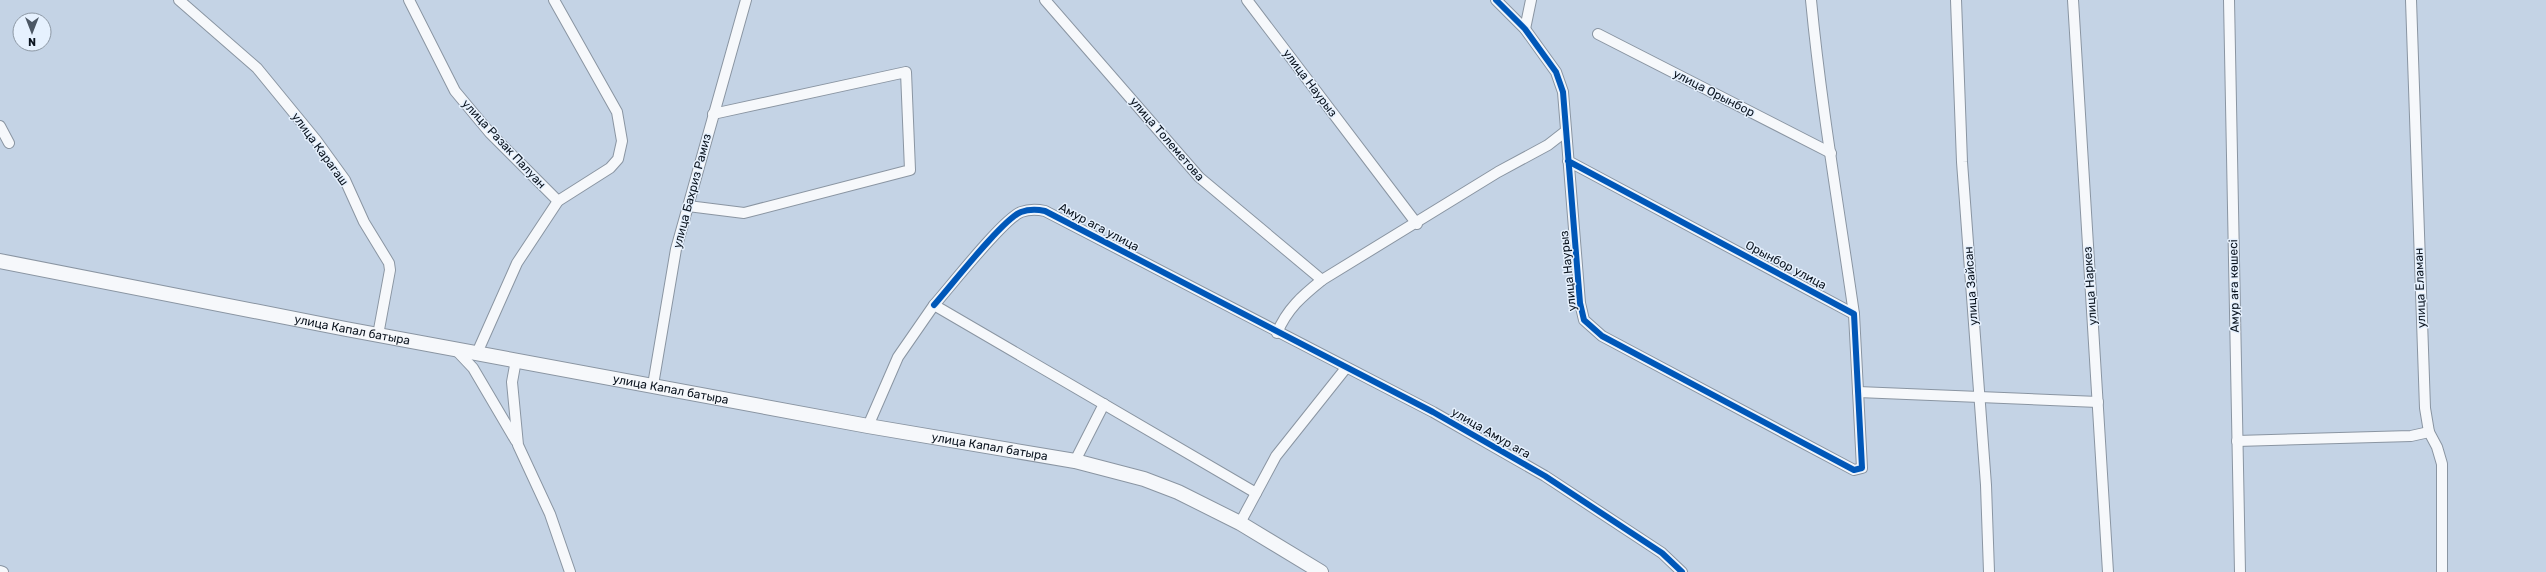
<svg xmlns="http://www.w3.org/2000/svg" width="2546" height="572" font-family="Rubik,sans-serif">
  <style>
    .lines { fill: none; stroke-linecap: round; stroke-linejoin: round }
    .minor-casing { stroke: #8a95a2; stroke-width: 12 }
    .secondary-casing { stroke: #8a95a2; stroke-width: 16 }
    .minor { stroke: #f6f8fb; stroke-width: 10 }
    .secondary { stroke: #f6f8fb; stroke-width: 14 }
    .cycleway-casing { stroke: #e6f1fe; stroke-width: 8 }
    .cycleway { stroke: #0057b8; stroke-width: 6 }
    .labels { text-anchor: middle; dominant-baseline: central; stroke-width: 3; stroke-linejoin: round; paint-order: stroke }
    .street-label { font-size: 12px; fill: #0b141f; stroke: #e6f1fe }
  </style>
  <rect width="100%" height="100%" fill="#c4d3e5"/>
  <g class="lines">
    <defs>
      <g id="minor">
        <path d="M179,0l78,68 59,72 29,40 19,42 25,41 1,7 -12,65"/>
        <path d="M409,0l46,91 35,42 68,68"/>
        <path d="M1045,0l154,177 123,103"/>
        <path d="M1247,0l170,224"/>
        <path d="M1496,0l29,29 31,43 7,20 17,211 4,17 18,16 252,134 8,-2 -8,-154 -286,-153"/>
        <path d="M1811,0c10,105 28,209 43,314"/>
        <path d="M1956,0l6,162 24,323 3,87"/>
        <path d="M2073,0l35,572"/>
        <path d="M2229,0l11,572"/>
        <path d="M2411,0l14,408 4,24 8,15 5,17v108"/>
        <path d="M1525,29l6,-29"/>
        <path d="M1598,34l233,119"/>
        <path d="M0,126l9,17"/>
        <path d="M688,206l56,7 166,-43 -4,-98 -193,42"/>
        <path d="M934,305c16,-18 69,-86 87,-93 8,-3 15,-3 24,-1l388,201 112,64 117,77 20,19"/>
        <path d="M1277,333c10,-24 25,-37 45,-53l176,-108 50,-27 18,-14"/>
        <path d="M456,350l17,18 43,73"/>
        <path d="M477,353l40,-90 41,-62 52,-33 8,-9 4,-18 -5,-29 -63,-112"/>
        <path d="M516,360l-4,22 6,63 32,69 20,58"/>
        <path d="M653,385l23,-136 70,-249"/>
        <path d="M1858,392l240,10"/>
        <path d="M868,426l30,-69 36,-52 322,188"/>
        <path d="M2237,441l174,-5 18,-4"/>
        <path d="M1075,461l29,-57"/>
        <path d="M1240,523l36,-67 70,-88"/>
        <path d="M0,571l3,1"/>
      </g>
      <g id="secondary">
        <path id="s1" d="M0,261l346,68 522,97 207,35 69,18 34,13 62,31 81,49"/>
      </g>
    </defs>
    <!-- minor casing -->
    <use href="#minor" class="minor-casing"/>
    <!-- secondary casing -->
    <use href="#secondary" class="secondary-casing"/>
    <!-- minor -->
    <use href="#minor" class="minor"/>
    <!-- secondary -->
    <use href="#secondary" class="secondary"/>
    <defs>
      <g id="cycleway">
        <path d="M1496,0l29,29 31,43 7,20 17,211 4,17 18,16 252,134 8,-2 -8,-154 -286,-153"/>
        <path d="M934,305c16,-18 69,-86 87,-93 8,-3 15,-3 24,-1l388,201 112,64 117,77 20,19"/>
      </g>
    </defs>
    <!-- cycleway casing -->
    <use href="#cycleway" class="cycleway-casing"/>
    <!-- cycleway -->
    <use href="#cycleway" class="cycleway"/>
  </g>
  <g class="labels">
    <!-- street labels -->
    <g class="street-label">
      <text transform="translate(1310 83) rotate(53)">улица Наурыз</text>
      <text transform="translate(1714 93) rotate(27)">улица Орынбор</text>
      <text transform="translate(1167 139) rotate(49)">улица Толеметова</text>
      <text transform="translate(504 144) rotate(47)">улица Разак Палуан</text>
      <text transform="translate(320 149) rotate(54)">улица Карагаш</text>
      <text transform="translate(692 191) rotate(-75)">улица Бахриз Рамиз</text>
      <text transform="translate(1099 227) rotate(28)">Амур ага улица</text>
      <text transform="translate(1786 265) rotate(28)">Орынбор улица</text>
      <text transform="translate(1568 271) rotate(-96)">улица Наурыз</text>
      <text transform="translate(1971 286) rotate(-94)">улица Зайсан</text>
      <text transform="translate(2090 286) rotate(-94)">улица Наркез</text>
      <text transform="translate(2234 286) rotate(-91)">Амур аға көшесі</text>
      <text transform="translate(2420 288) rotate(-92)">улица Еламан</text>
      <text stroke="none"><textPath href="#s1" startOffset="359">улица Капал батыра</textPath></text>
      <text stroke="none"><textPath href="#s1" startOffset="683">улица Капал батыра</textPath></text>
      <text transform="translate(1491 433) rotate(30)">улица Амур ага</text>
      <text stroke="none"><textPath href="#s1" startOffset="1007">улица Капал батыра</textPath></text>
    </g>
  </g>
  <!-- north arrow -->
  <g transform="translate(32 32) rotate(180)"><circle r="19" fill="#e6f1fe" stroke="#8e99a5"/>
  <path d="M0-3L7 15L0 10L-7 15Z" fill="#4c5764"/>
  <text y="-6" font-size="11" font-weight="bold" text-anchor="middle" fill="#0b141f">N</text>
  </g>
</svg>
